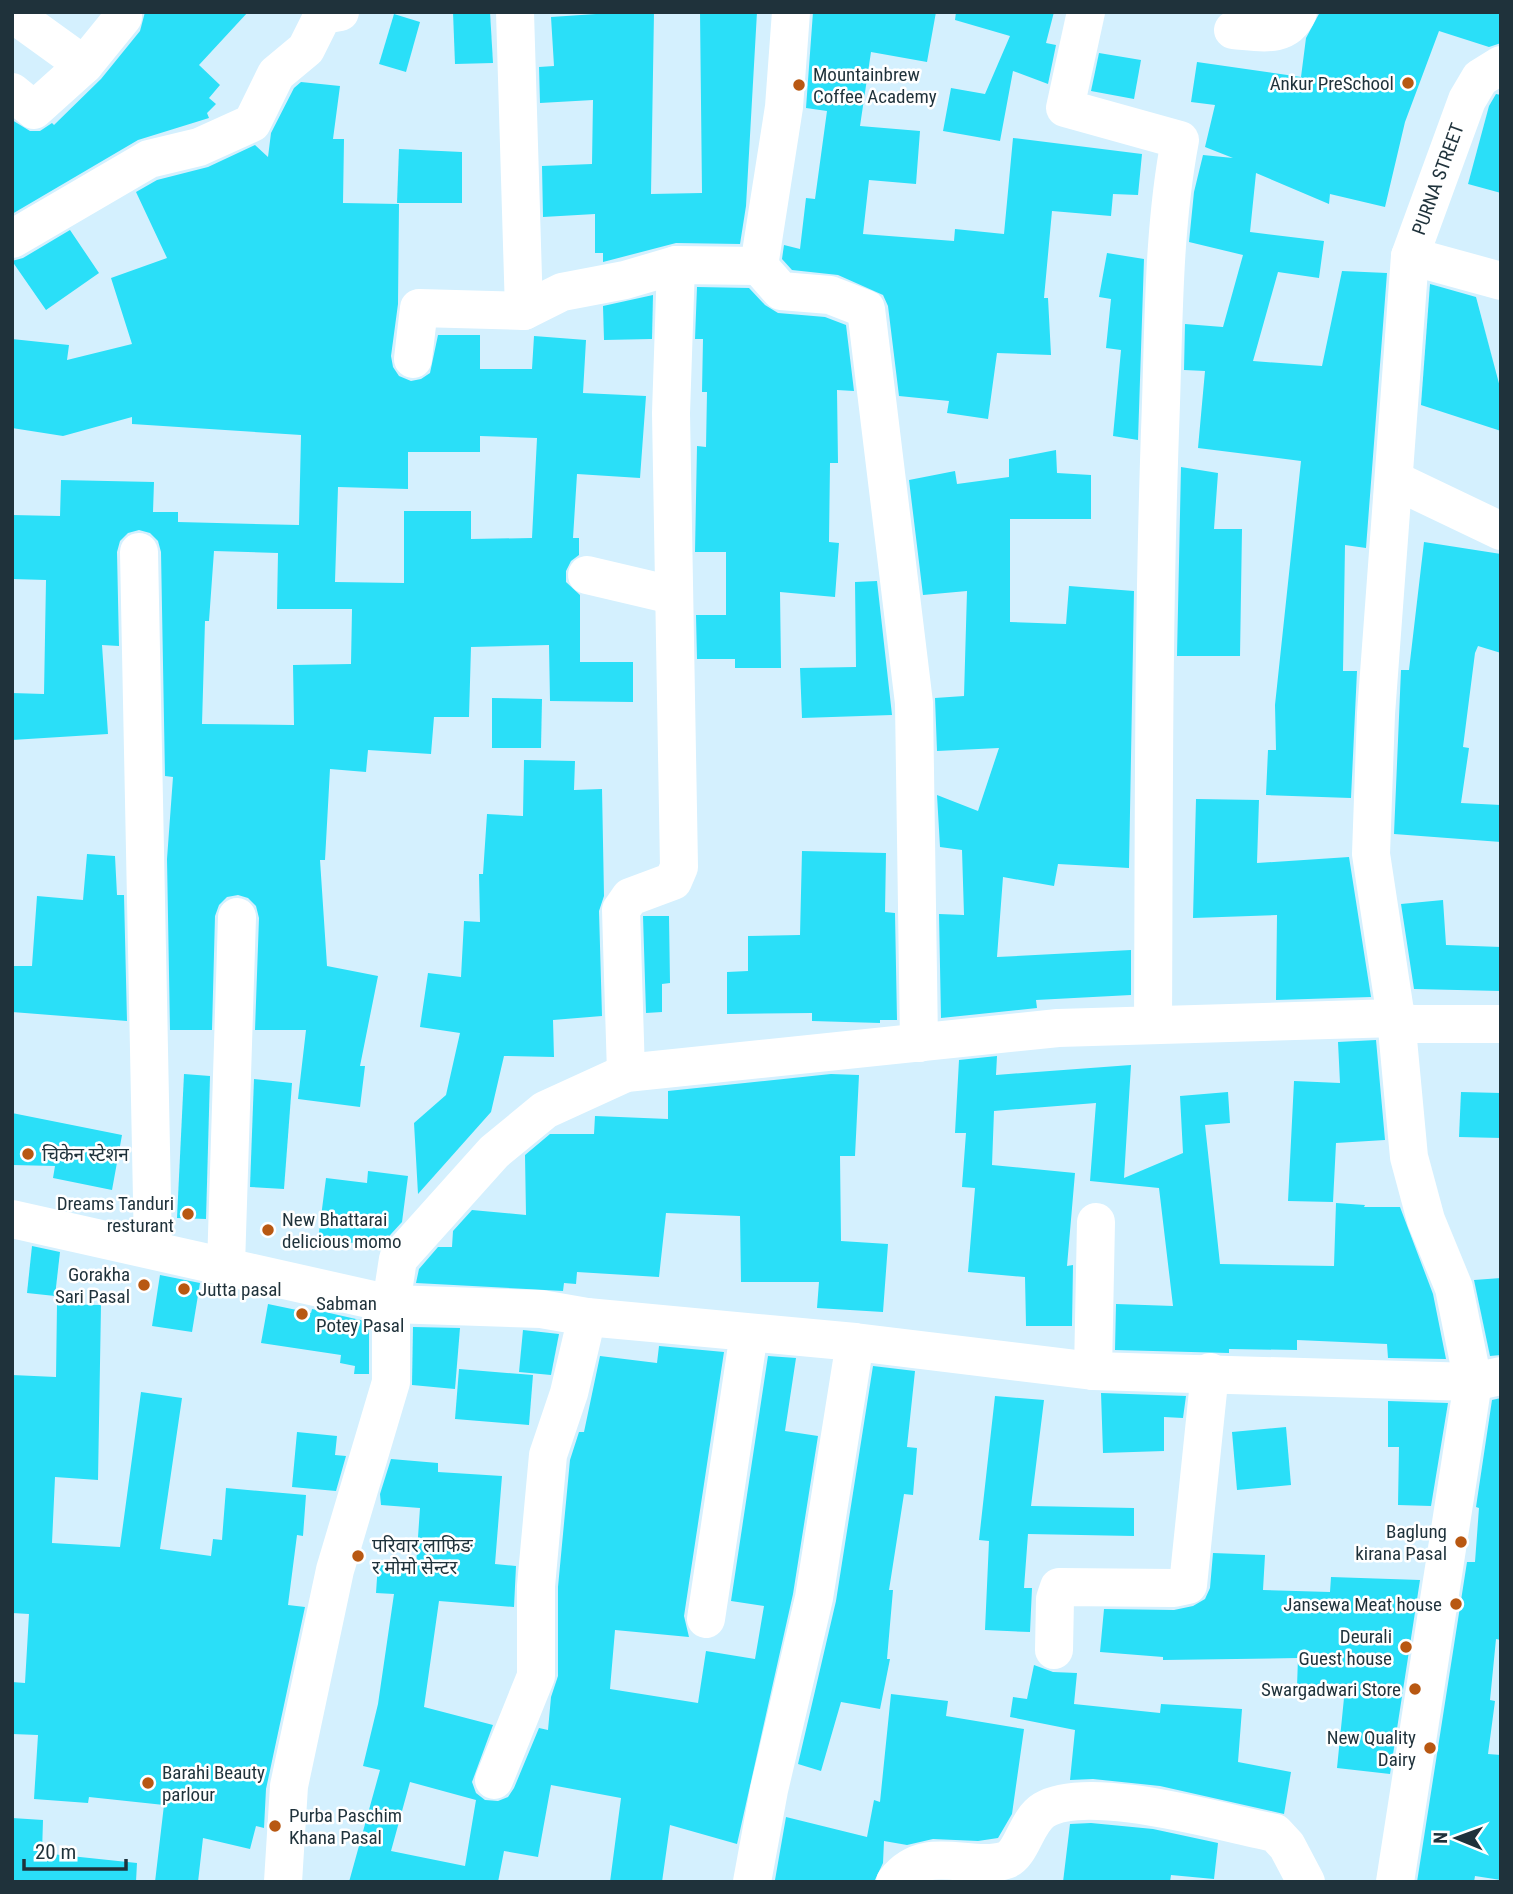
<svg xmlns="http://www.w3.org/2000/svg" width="1513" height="1894" font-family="'Roboto Condensed','Noto Sans Devanagari',sans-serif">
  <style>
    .building { fill: #2adff8; fill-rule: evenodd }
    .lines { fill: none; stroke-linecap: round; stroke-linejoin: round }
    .minor { stroke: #fff; stroke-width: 38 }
    .poi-dot { fill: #b85812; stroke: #fff; stroke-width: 2.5 }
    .labels { text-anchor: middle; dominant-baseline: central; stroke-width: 5; stroke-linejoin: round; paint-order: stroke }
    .poi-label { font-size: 19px; fill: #1f323b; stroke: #fff; text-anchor: start }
    .street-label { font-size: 19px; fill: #1f323b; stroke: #fff }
  </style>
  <rect width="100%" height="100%" fill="#d4f0fe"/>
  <!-- building -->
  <g class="building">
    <path d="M145,12h103l-49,53 21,20 -11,13 7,6 -9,9 2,5 -71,22 -126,74v-94l18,11h10l12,-8 2,2 47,-46 39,-48z"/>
    <path d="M453,12h37l3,51 -38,1z"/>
    <path d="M626,12h28l-3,182 51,-1 -2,-181h57l-11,194 -6,38 -64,-1 -73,19v-9h-8v-39l-52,3 -1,-51 50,-2 1,-64 -53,3 -1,-36 15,-1 -3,-49z"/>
    <path d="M813,12h123l-9,50 -56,-10 -11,74 60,5 -4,53 -47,-4 -6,54 91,7 1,-12 49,5 9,-96 129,16 -4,41 -25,-1 -2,22 -59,-5 -8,87h4l3,57 -54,-2 -9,66 -41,-6 2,-12 -50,-5 -11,-90 -5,-11 -45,-20 -46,-5 -10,-11 2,-14 16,4 6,-51 9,1 12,-88 -21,-3z"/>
    <path d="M956,12h98l-8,31 10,2 -8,39 -35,-13 -13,70 -57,-10 8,-43 34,6 25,-58 -55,-16z"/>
    <path d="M1320,12h181v31l-12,4 -50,-16 -34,91 -20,85 -55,-13 -1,10 -73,-31 -6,59 74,9 -5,37 -41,-6 -25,89 69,5 20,-95 45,2 -21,275 -21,-3 -2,126h14l-6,127 -85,-3 2,-45h8l-1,-45 26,-244 -103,-13 7,-77 -21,-1 1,-46 38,3 20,-72 -54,-13 5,-50 9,-37 30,3 -28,-11 10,-42 -24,-3 6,-40 104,15 5,-39z"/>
    <path d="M394,14l26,8 -14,50 -27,-8z"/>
    <path d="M1099,53l42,7 -7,39 -43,-8z"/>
    <path d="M301,82l39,4 -7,53h11l-1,64 56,1 -1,100 -7,52 2,11 6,9 12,5 10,-2 9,-6 8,-38h42v34h52l2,-33 52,4 -3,53 63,3 -6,82 -63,-4 -4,64h6v17l-8,6 -5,10v11l14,13v67h53v40l-83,-1 -1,-56 -78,2 -2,70h-35l-3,37 -63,-4 -2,22 -36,-3 -5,91h-5l7,106 51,10 -18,90h5l-5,41 -62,-8 8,-69h-51l4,-112 -3,-12 -8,-8 -10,-3 -11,2 -8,8 -4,11 -3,114h-42l-3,-171 6,-82 -8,-1 -4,-224 -3,-11 -8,-8 -11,-3 -11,3 -8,8 -3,11 2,94 -17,-1 6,89 -96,6v-47l32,1 2,-114 -34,-1v-64l48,1 1,-36 93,2 -1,30h25v10l121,3 2,-90 -169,-11v-7l-69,19 -51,-8v-89l57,6 -2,15 65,-16 -21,-66 56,-20 -31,-66 21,-12 51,-13 47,-22 13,12 3,-24 23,-45zM480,436l57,2 -5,100 -61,1v-28h-67v72l-69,-1 3,-95 70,2v-37h72zM214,551l64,2 -1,56h75l-1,55 -58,1 1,60 -92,-1 3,-103h4z"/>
    <path d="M1496,94l5,1v98l-33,-9 21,-78z"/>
    <path d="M399,149l63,3v51h-65z"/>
    <path d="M70,230l29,43 -53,37 -34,-49 11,-3z"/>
    <path d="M1107,253l37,6 -6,181 -25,-4 8,-86 -15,-2 5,-49 -12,-2z"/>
    <path d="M1430,284l46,13 25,94v40l-80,-26z"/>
    <path d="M697,287l52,1 16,17 13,8 47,4 21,8 8,66 -17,-1 1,73h-8l-1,79 10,1 -4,54 -55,-5 1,76h-46v-9h-38l-1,-44h30v-63h-31l2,-106 9,1 1,-55h-5l1,-53h-8z"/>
    <path d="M653,295l-1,44 -48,1 -1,-34z"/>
    <path d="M1056,450l1,23 34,2v44h-81v103l56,2 3,-38 65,5 -5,277 -71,-4 -4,22 -51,-9 -6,80 134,-7v45l-95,5 1,8 -96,10 -2,-104 25,1 -2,-65 -22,-3 -3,-52 41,16 21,-63 -62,3 -2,-53 29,-2 3,-105 -44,4 -14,-115 46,-9 2,13 52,-7v-18z"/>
    <path d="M1181,467l37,6 -4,56h28l-2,127h-63z"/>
    <path d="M1424,542l77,12v99l-23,-7 -3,7 -12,94 6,1 -8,55 40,2v37l-107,-8 7,-164h8z"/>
    <path d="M877,581l15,134 -90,3 -2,-50 56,-1 -1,-85z"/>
    <path d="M492,698l50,1 -1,49h-49z"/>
    <path d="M524,760l51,1 -1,29 28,-1 2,107 -5,15 3,105 -49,4 1,37 -50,-1 -13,56 -73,82 -4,-71 32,-28 14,-62 -40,-6 8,-54 33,4 3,-56 16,1 -1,-48h4l4,-60 36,2z"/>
    <path d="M1196,799l63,1 -2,63 92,-6 22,140 -95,3 1,-85 -84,3z"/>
    <path d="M802,851l84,2 -1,59 10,1 2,107h-17v3l-68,-2v-8l-85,1v-42l21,-1v-35l52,-1z"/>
    <path d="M87,854l28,2 2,39h7l3,126 -115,-9v-46h20l5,-70 46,4z"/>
    <path d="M1443,900l3,45 55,2v44l-87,-2 -13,-85z"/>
    <path d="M643,916h26l1,67 -8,1v28l-16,1z"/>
    <path d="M1376,1040l9,100 -49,3 -3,59 -45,-1 6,-120 46,2 -2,-41z"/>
    <path d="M997,1056l-1,19 135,-10 -7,113 59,-25 -3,-57 48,-4 2,31 -25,2 15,139 114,2 2,-63 29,2 -1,2h36l33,87 13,65 -58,-1 -1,-14 -90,-4v10l-68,-1v4l-114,-3 1,-46 57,2 -14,-118 -69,-7 6,-78 -102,8 -2,54 83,8 -8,93 6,-1 -1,61h-46l-1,-49 -57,-5 7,-84 -13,-1 4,-54h-11l4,-73z"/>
    <path d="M184,1074l26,2 -4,143 -29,-1z"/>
    <path d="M831,1074l28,1 -4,81h-15l1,85 47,3 -5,68 -66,-4 2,-26h-78l-1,-66 -74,-3 -7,64 -82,-5 -1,12 -12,-1 -1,8 -147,-8 3,-14 19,-22h14l1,-16 19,-21 54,5 -1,-60 25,-21h44l1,-18 73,3v-28z"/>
    <path d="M254,1079l38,4 -8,106 -34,-2z"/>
    <path d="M1461,1092l40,1v45l-42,-1z"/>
    <path d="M12,1113l110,22 -10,55 -59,-12 2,-12 -43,-1z"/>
    <path d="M368,1171l40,5 -6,46 -21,23 -63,-5 8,-62 41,5z"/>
    <path d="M32,1246l28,6 -5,44 -28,-3z"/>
    <path d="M160,1275l40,8 -8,49 -40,-6z"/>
    <path d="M1501,1278v77l-11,1 -16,-76z"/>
    <path d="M57,1304l44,1 -3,175 -43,-3 -3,66 68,4 21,-155 41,6 -22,151 51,7 2,-17 9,1 4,-52 80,7 -3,41 -6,-1 -9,70 17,2 -39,182 -2,39 -8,-2 -6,23 -47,-11 -5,44h-43l9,-77 -75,-8 -1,6 -54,-4 4,-64 -26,-1v-52l13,1 4,-69 -17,-1v-238l44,2z"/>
    <path d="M268,1304l43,9 1,-4 57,13v52h-15l1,-8 -15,-3 1,-8 -80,-12z"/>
    <path d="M413,1327l47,1 -5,61 -43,-4z"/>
    <path d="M523,1330l36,4 -8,41 -32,-3z"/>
    <path d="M659,1346l65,6 -40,264 5,21 -74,-7 -5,59 88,14 8,-52 49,8 9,-53 -33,-5 37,-245 28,2 -11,73 33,5 -25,158 -56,250 -67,-19 -8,57h-52l11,-84 -70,-13 -13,72 -34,-6 -6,31h-149l31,-112 -17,-4 15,-62 16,-110 -18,-1 2,-30 38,3 4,-58 -39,-3 -1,-11 11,-35 47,4v9l64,4 -7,88 21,2 -2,41 -75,-6 -15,106 69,18 -21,57 4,11 9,7 13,1 10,-4 6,-9 25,-60 9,2 3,-33 7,-21v-89l12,-127 9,-28h5l16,-76 57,7zM410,1782l66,18 -11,66 -74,-15z"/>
    <path d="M873,1366l42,5 -8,76 10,1 -4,47 -9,-1 -15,96h4l-6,69h3l-10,50 -39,-7 -20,69 -23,-7 38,-163z"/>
    <path d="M459,1369l74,6 -4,50 -74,-6z"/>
    <path d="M1101,1393l85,3 -3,22 -19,-1v34l-61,2z"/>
    <path d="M995,1396l49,4 -13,106 103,2v28l-106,-2 -4,54h8l-2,44 -45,-2 4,-89 -10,-1z"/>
    <path d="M1501,1398v242l-5,-1 -6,61 5,1 -7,53 13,1v125l-26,-4 -1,6h-57l50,-320h8l4,-54 -3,-1 16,-107z"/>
    <path d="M1388,1401l60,2 -17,103 -33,-1 1,-58h-11z"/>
    <path d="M1286,1427l5,58 -54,5 -5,-58z"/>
    <path d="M297,1432l40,4 -2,19 11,1 -10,35 -44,-4z"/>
    <path d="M1213,1553l52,2 -2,35 67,2 1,-15 89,3 -30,194 -53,-6 8,-80 -48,-1 1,-29 -135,2v-3l-63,-5 4,-43 70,1 19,-4 12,-7 5,-11z"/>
    <path d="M1034,1665l19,7 24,1 -3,31 86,9 1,-9 81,5 -4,53 53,10 -7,42 -124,-28 -67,-7 -23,1 5,-50 -65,-13 3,-20 14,2z"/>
    <path d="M891,1694l57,7 -2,15 78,13 -12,85 -14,24 -20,3 -45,-2 -26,6 -23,-4 -1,22 -9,19 -99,-2 11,-63 81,20 7,-37 6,2z"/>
    <path d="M12,1818l31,2 -1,33 95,10 -1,19h-124z"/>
    <path d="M1091,1823l62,6 65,14 -4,36 -43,-4 -1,7h-107l7,-58z"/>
  </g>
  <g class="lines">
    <!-- minor -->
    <g class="minor">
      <path d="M515,12l9,299"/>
      <path d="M791,12l-7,95 -25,159 22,25 49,4 36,14 48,394 5,340"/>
      <path d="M1086,12l-21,96 115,32c-18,95 -16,194 -20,291 -7,198 -6,396 -7,594"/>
      <path d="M12,13l72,52"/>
      <path d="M1233,30c26,2 53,10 65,-18"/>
      <path d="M1501,65l-21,13 -13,22 -57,156 91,25"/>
      <path d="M12,92l22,18 50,-45 39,-48v-5"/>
      <path d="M12,239l137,-80 50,-12 53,-24 24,-49 30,-25 17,-34 17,-3"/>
      <path d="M413,359l6,-51 105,3 38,-19 63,-12 51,-15 83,1"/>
      <path d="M1394,480l107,51"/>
      <path d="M139,552l14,697"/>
      <path d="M587,575l85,20"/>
      <path d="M626,1073l-5,-163 9,-13 43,-16 6,-14 -8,-454 5,-148"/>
      <path d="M12,1219l379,85 150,5 46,8 268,25 238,29 380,11 28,-6"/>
      <path d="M226,1266l11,-349"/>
      <path d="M1093,1371l3,-149"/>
      <path d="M706,1619l43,-286"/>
      <path d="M1054,1650l1,-51 4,-12 115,1 14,-3 22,-213"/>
      <path d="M494,1780l42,-104v-90l12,-131 21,-62 18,-76"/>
      <path d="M283,1882l6,-96 46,-216 56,-188v-78l7,-45 96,-107 51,-42 81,-37 432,-45 338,-10 14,6h91"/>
      <path d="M752,1882l17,-92 45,-192 41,-256"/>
      <path d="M895,1882c30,-40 75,-10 111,-22 16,-6 20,-39 38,-50 44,-27 179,13 231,23l12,13 19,36"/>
      <path d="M1395,1882l78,-500 -19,-94 -28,-68 -17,-63 -13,-139 -25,-164 5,-140 34,-458"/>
    </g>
  </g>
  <!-- markers -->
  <g class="poi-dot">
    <circle cx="1408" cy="83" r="7"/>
    <circle cx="799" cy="85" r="7"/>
    <circle cx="28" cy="1154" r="7"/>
    <circle cx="188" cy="1214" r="7"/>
    <circle cx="268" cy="1230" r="7"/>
    <circle cx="144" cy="1285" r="7"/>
    <circle cx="184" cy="1289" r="7"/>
    <circle cx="302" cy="1314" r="7"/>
    <circle cx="1461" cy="1542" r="7"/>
    <circle cx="358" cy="1556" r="7"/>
    <circle cx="1456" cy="1604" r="7"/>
    <circle cx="1406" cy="1647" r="7"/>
    <circle cx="1415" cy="1689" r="7"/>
    <circle cx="1430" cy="1748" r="7"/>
    <circle cx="148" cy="1783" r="7"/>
    <circle cx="275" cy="1826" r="7"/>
  </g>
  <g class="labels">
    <!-- poi labels -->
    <g class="poi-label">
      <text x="813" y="74">Mountainbrew<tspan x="813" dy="22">Coffee Academy</tspan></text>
      <text x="1394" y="83" text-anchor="end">Ankur PreSchool</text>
      <text x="42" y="1154">चिकेन स्टेशन</text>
      <text x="174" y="1203" text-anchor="end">Dreams Tanduri<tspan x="174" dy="22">resturant</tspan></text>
      <text x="282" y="1219">New Bhattarai<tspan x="282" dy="22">delicious momo</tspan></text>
      <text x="130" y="1274" text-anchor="end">Gorakha<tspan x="130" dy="22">Sari Pasal</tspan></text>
      <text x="198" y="1289">Jutta pasal</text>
      <text x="316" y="1303">Sabman<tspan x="316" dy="22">Potey Pasal</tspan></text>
      <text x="1447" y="1531" text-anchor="end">Baglung<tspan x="1447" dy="22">kirana Pasal</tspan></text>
      <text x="372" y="1545">परिवार लाफिङ<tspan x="372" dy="22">र मोमो सेन्टर</tspan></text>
      <text x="1442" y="1604" text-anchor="end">Jansewa Meat house</text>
      <text x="1392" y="1636" text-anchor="end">Deurali<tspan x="1392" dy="22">Guest house</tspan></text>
      <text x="1401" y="1689" text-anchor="end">Swargadwari Store</text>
      <text x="1416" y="1737" text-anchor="end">New Quality<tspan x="1416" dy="22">Dairy</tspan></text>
      <text x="162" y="1772">Barahi Beauty<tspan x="162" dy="22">parlour</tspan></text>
      <text x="289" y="1815">Purba Paschim<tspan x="289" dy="22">Khana Pasal</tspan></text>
    </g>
    <!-- street labels -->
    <g class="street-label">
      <text transform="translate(1438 179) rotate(-70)">PURNA STREET</text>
    </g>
  </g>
  <!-- border -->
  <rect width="1513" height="1894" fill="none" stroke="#1f323b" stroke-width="28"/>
  <!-- north arrow -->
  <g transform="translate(1457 1838) rotate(271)" stroke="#ffffff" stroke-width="5" paint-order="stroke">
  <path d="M0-5L12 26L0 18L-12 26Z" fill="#1f323b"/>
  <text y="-10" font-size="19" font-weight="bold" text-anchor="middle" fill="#1f323b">N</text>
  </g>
  <!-- scale -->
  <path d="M24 1859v10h102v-10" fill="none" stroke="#1f323b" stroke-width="3.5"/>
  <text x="35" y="1859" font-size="21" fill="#1f323b" stroke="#ffffff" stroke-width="5" paint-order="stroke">20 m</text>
</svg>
